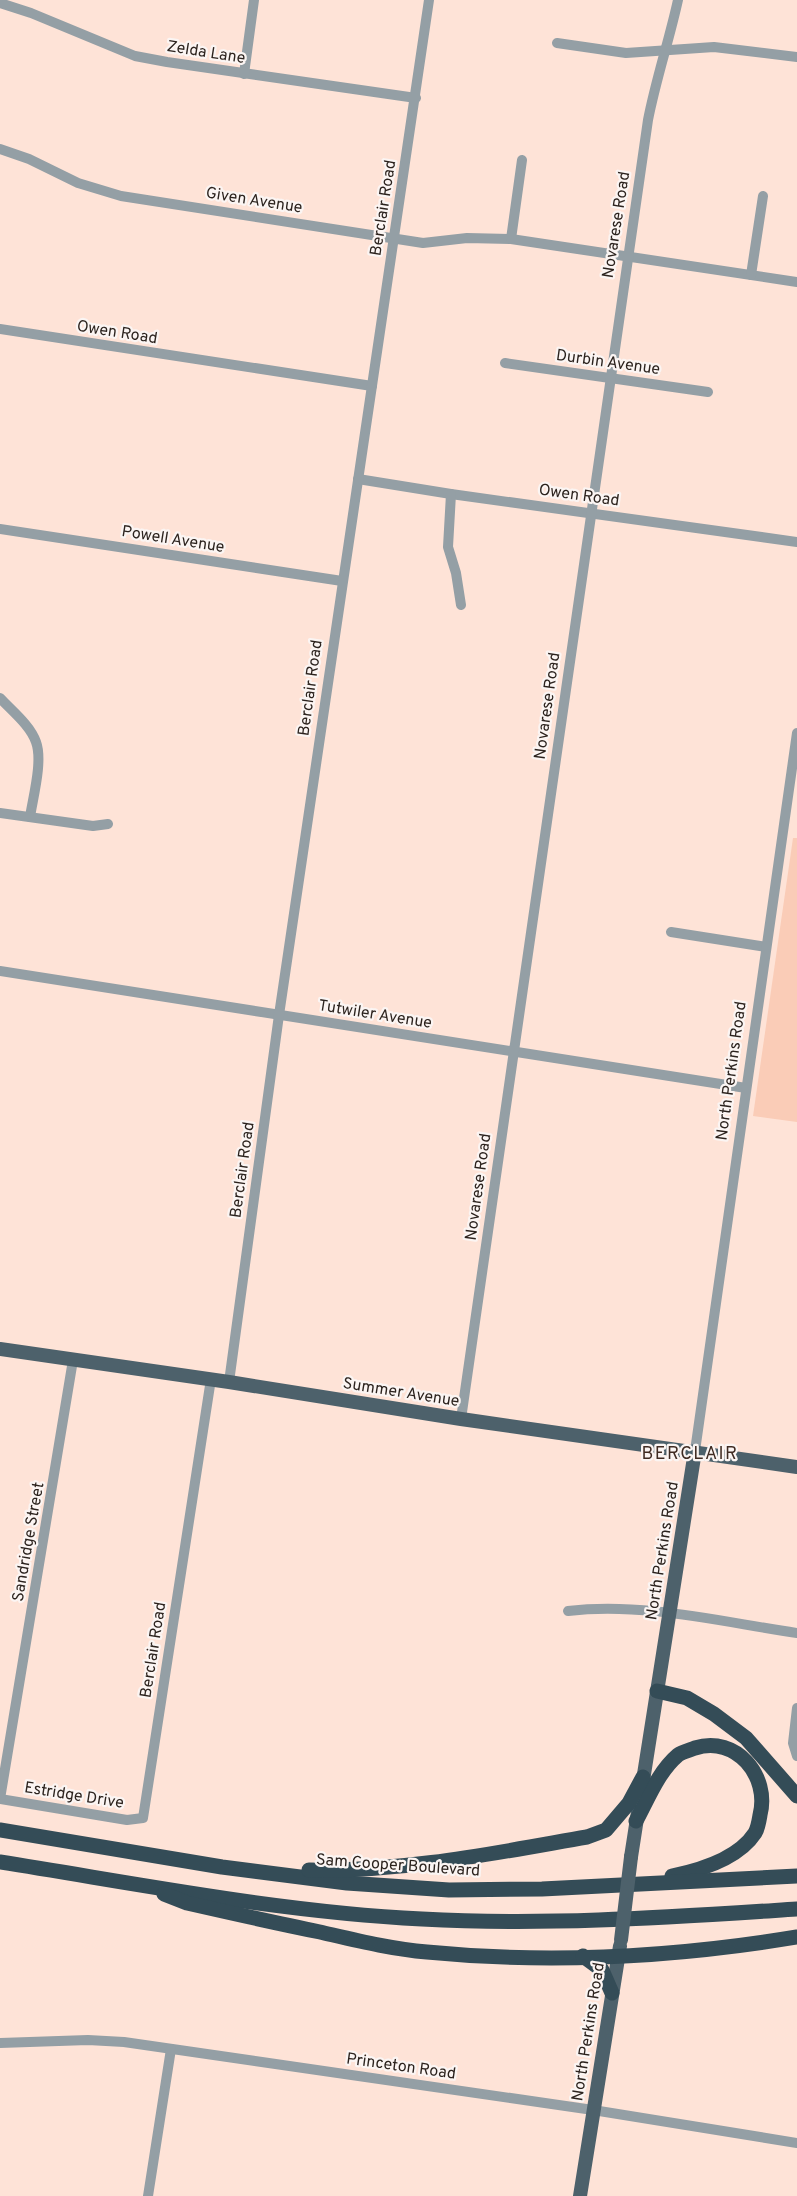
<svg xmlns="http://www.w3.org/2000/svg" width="797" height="2196" font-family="Overpass,sans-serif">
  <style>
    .green { fill: #faccb7 }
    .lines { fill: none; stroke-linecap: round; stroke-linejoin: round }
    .minor { stroke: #949fa5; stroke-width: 10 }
    .major { stroke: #4d616b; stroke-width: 14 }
    .highway { stroke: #344c57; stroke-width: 15 }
    .major-bridge { stroke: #4d616b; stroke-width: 14 }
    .labels { text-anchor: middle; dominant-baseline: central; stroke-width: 4.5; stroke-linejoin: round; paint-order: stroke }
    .street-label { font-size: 16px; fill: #2c231e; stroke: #fbf5f3 }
    .neighbourhood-label { font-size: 18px; letter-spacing: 1.5px; fill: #402b22; stroke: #fbf5f3 }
  </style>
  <rect width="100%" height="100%" fill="#fee3d7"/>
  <!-- green -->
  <path class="green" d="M793,838h4v284l-44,-6z"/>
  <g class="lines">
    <!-- minor -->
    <g class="minor">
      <path d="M0,3l31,10 104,43 32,6 249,36"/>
      <path d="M557,43l69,10 88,-6 83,10"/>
      <path d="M244,74l10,-74"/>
      <path d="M0,149l29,10 49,24 43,13 302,47 44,-5 44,1 286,43"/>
      <path d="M511,239l11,-79"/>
      <path d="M751,275l12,-79"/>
      <path d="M0,329l372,57"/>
      <path d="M505,363l203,29"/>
      <path d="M358,479l93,15 346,48"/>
      <path d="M451,494l-3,53 8,26 5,32"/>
      <path d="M0,529l342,52"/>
      <path d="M0,698c12,13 30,27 36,44 7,19 -3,55 -6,75"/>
      <path d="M0,813l93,13 15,-2"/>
      <path d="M671,932l95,15"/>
      <path d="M0,971l746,117"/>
      <path d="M229,1382l50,-367 150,-1015"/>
      <path d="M461,1419l187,-1299c8,-41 21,-79 30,-120"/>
      <path d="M695,1451l102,-718"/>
      <path d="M568,1611c75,-9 154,11 229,22"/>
      <path d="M797,1708l-4,35 4,13"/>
      <path d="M0,1799l127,21 16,-2 68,-439"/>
      <path d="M0,1799l73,-439"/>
      <path d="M0,2043l88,-3 36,2 469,68 204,33"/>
      <path d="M148,2196l23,-147"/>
    </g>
    <!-- major -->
    <g class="major">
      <path d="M0,1349l229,33 232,37 336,48"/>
      <path d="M642,1787l53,-336"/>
      <path d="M631,1857l7,-45"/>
      <path d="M580,2196l40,-250"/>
    </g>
    <!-- highway -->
    <g class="highway">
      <path d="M657,1691l30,7 27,16 32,24 51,58"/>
      <path d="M636,1821c12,-22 22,-49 42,-66 4,-3 12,-5 17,-7 41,-13 75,28 65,67 -1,6 -2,13 -5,18 -17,26 -54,37 -83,43"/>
      <path d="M0,1830l222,37 125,16 102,7 93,-1 255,-13"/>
      <path d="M0,1862c140,22 280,50 422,57 125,7 250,-2 375,-10"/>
      <path d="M309,1870c94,2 186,-17 278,-33l19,-7 23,-27 14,-26"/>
      <path d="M164,1894l23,9c44,10 88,20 133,29 35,8 71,17 107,20 122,12 249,5 370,-15"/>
      <path d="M583,1956l19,14 10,23"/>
    </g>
    <!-- major-bridge -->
    <path class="major-bridge" d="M621,1940l10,-83"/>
  </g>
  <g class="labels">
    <!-- street labels -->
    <g class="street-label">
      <text transform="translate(206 53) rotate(9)">Zelda Lane</text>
      <text transform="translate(254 201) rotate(9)">Given Avenue</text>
      <text transform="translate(384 208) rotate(-81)">Berclair Road</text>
      <text transform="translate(617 225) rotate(-81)">Novarese Road</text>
      <text transform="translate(117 333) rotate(9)">Owen Road</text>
      <text transform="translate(608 363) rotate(8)">Durbin Avenue</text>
      <text transform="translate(579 496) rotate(8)">Owen Road</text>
      <text transform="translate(173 540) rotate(9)">Powell Avenue</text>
      <text transform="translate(311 688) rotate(-82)">Berclair Road</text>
      <text transform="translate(548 706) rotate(-82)">Novarese Road</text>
      <text transform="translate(375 1015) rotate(9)">Tutwiler Avenue</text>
      <text transform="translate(732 1071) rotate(-82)">North Perkins Road</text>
      <text transform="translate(243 1170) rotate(-82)">Berclair Road</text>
      <text transform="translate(479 1187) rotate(-82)">Novarese Road</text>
      <text transform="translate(401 1393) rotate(9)">Summer Avenue</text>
      <text transform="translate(29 1542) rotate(-80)">Sandridge Street</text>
      <text transform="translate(663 1551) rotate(-81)">North Perkins Road</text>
      <text transform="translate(154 1650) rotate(-81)">Berclair Road</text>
      <text transform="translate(74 1796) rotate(9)">Estridge Drive</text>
      <text transform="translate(398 1866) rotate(4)">Sam Cooper Boulevard</text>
      <text transform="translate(589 2032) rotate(-81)">North Perkins Road</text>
      <text transform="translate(401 2067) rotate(8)">Princeton Road</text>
    </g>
    <!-- neighbourhood labels -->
    <g class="neighbourhood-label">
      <text x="690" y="1454">BERCLAIR</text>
    </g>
  </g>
</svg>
